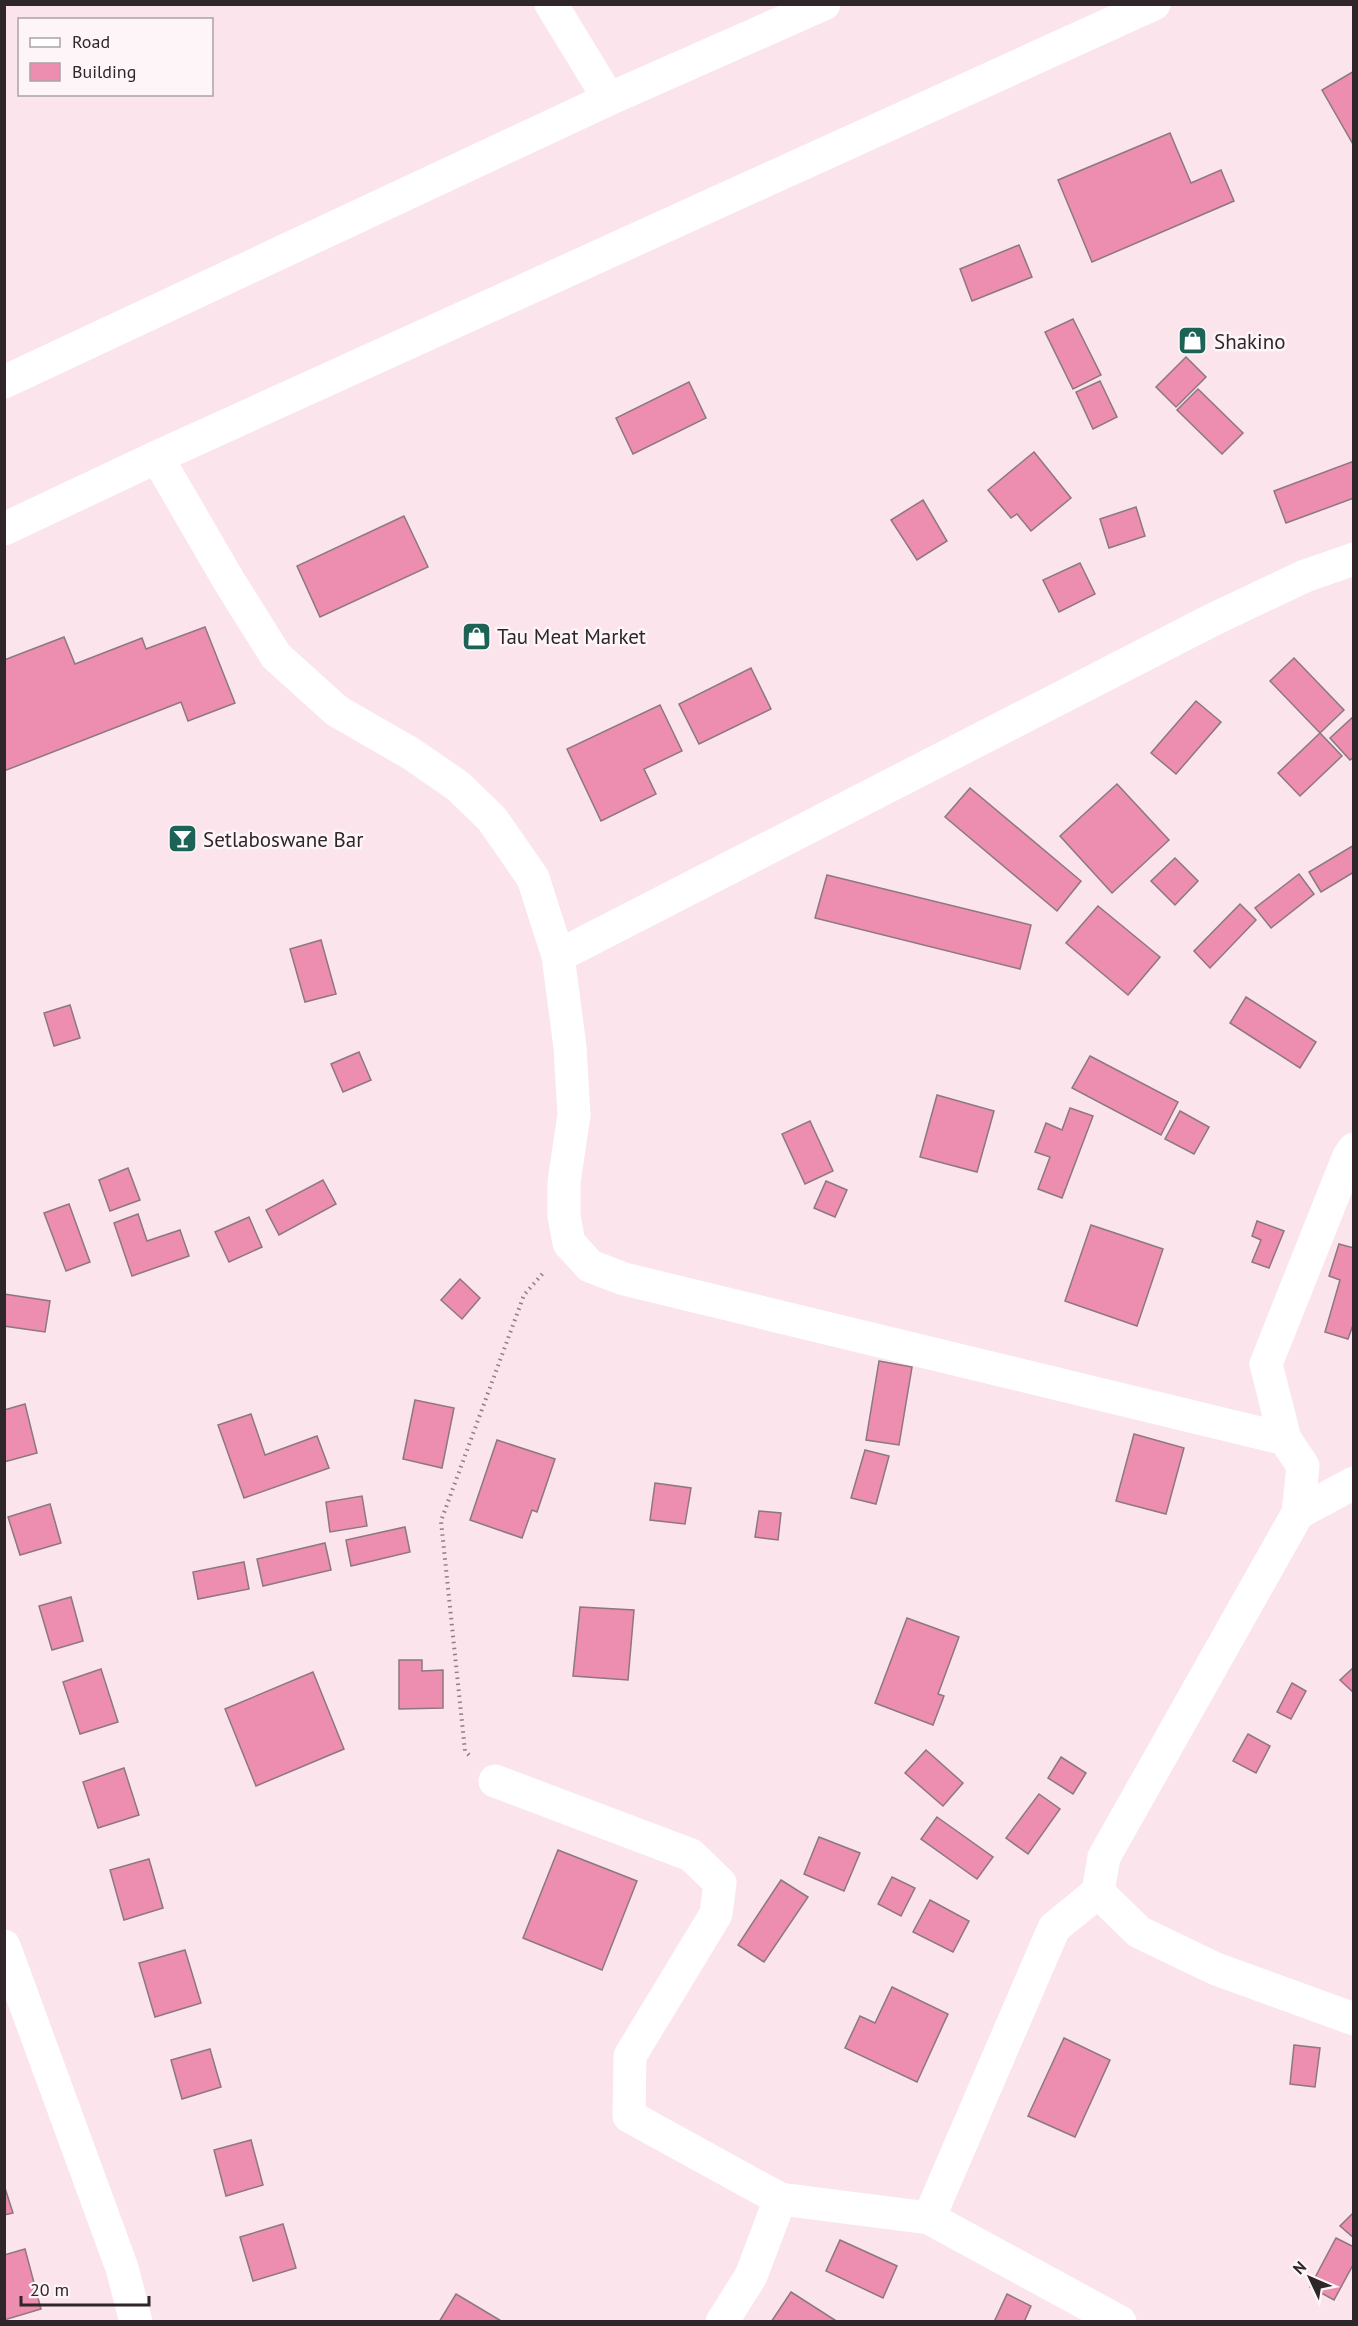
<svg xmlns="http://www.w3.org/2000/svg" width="1358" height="2326" font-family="'PT Sans',sans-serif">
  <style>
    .building { fill: #ed8daf; stroke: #8c787e; stroke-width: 1.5 }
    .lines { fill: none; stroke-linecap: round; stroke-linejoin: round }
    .path { stroke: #8f7f84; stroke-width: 4; stroke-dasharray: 1.5 4.5; stroke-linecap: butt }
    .street { stroke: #fff; stroke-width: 33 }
    .secondary { stroke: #fff; stroke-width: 33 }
    .labels { text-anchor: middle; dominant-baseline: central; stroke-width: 5; stroke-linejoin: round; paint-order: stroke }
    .poi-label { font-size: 21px; fill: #2f2629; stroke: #fef5f8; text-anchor: start }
  </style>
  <rect width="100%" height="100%" fill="#fbe4eb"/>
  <!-- building -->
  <g class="building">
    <path d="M1354,71v75l-32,-56z"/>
    <path d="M1170,133l21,50 30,-13 13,31 -142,61 -34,-82z"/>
    <path d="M1019,245l13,32 -60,24 -12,-32z"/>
    <path d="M1073,319l28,56 -28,14 -28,-57z"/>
    <path d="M1186,357l20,20 -30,30 -20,-20z"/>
    <path d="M1100,381l17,36 -24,12 -17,-37z"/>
    <path d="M689,382l17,36 -73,36 -17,-36z"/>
    <path d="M1198,389l45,44 -21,21 -45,-44z"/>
    <path d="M1034,452l37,46 -40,33 -14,-17 -6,4 -23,-28z"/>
    <path d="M1354,461v37l-68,25 -12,-32z"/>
    <path d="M923,500l24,41 -30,19 -26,-40z"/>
    <path d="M1136,507l9,29 -36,12 -9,-29z"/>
    <path d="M404,516l24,51 -108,50 -23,-51z"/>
    <path d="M1080,563l15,31 -36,18 -16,-32z"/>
    <path d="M205,627l30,76 -47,18 -7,-19 -177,69v-111l60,-23 11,27 67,-26 4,11z"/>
    <path d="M1294,658l50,52 -24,23 -50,-52z"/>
    <path d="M751,668l20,41 -72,35 -20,-40z"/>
    <path d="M1196,701l25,21 -45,52 -25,-21z"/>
    <path d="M660,705l22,46 -38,18 12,25 -55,27 -34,-72z"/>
    <path d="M1354,716v41l-4,3 -20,-22z"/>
    <path d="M1320,733l22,23 -42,40 -22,-23z"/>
    <path d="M1117,784l52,56 -57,53 -52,-57z"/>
    <path d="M970,788l111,93 -24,30 -112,-94z"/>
    <path d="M1354,845v27l-33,20 -12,-20z"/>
    <path d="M1175,858l23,23 -23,24 -24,-24z"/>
    <path d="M1299,874l15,20 -43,34 -16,-20z"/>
    <path d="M827,875l204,50 -11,44 -205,-51z"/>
    <path d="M1240,904l16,16 -46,48 -16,-17z"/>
    <path d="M1098,906l62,51 -32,38 -62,-52z"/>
    <path d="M321,940l15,54 -31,8 -15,-53z"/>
    <path d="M1246,997l70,45 -16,26 -70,-45z"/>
    <path d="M70,1005l10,33 -26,8 -10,-33z"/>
    <path d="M359,1052l12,28 -28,12 -12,-28z"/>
    <path d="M1090,1056l88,46 -17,33 -89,-47z"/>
    <path d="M937,1095l57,16 -17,61 -57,-15z"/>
    <path d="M1070,1108l23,8 -31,82 -24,-9 12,-32 -15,-5 11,-29 16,7z"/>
    <path d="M1180,1111l29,16 -15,27 -29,-15z"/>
    <path d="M810,1121l23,50 -28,13 -23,-50z"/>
    <path d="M128,1168l12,32 -30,11 -11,-31z"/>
    <path d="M323,1180l13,24 -57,31 -13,-25z"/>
    <path d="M826,1181l21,9 -12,27 -21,-9z"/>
    <path d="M69,1204l21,58 -24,9 -22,-58z"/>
    <path d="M138,1214l9,27 33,-11 9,26 -57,20 -18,-53z"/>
    <path d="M249,1217l13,30 -33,15 -14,-30z"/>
    <path d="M1257,1221l27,10 -15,37 -17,-6 9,-22 -9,-4z"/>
    <path d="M1091,1225l72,24 -26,77 -72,-25z"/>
    <path d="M1339,1244l15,4v74l-6,17 -23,-7 15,-52 -11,-4z"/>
    <path d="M460,1279l20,19 -18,21 -21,-19z"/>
    <path d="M4,1294l46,7 -5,31 -41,-6z"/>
    <path d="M879,1361l33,6 -13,78 -33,-5z"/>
    <path d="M415,1400l39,8 -12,60 -39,-9z"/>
    <path d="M25,1404l12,49 -33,9v-52z"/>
    <path d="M251,1414l14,41 52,-19 12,32 -85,30 -26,-73z"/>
    <path d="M1134,1434l50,14 -18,66 -50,-13z"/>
    <path d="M497,1440l58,19 -18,53 -5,-2 -10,28 -52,-18z"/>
    <path d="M865,1450l24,6 -13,48 -25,-6z"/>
    <path d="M655,1483l36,5 -6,36 -35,-4z"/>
    <path d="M362,1496l5,30 -37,6 -4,-30z"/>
    <path d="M50,1504l11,39 -41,12 -12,-38z"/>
    <path d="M759,1511l22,2 -3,27 -23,-3z"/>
    <path d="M405,1527l5,25 -59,14 -5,-26z"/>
    <path d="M325,1543l6,27 -68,16 -6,-27z"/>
    <path d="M244,1562l5,27 -51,10 -5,-27z"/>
    <path d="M71,1597l12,44 -31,9 -13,-44z"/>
    <path d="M580,1607l54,3 -6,70 -55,-4z"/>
    <path d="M907,1618l52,19 -21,57 6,2 -11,29 -58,-22z"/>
    <path d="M399,1660h23v11l21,-1v38l-44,1z"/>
    <path d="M1354,1667v26l-14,-13z"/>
    <path d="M101,1669l17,53 -38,12 -17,-52z"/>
    <path d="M313,1672l31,77 -88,37 -31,-77z"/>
    <path d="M1292,1683l14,8 -15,28 -14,-7z"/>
    <path d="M1248,1734l22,12 -14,27 -23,-12z"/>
    <path d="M926,1750l37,33 -20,23 -38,-33z"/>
    <path d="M1061,1757l25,16 -13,21 -25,-16z"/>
    <path d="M124,1768l15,47 -41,13 -15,-46z"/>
    <path d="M1039,1794l21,15 -32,45 -22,-16z"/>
    <path d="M937,1817l56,40 -16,22 -56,-40z"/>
    <path d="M819,1837l41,16 -16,38 -40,-17z"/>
    <path d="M558,1850l79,31 -35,89 -79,-32z"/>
    <path d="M149,1859l14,49 -39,12 -14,-50z"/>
    <path d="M892,1877l23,11 -14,28 -23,-12z"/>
    <path d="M781,1880l27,17 -44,65 -26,-17z"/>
    <path d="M930,1900l39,21 -16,31 -40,-20z"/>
    <path d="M185,1950l16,53 -46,14 -16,-54z"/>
    <path d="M892,1987l56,27 -31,68 -72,-34 15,-32 15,7z"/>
    <path d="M1064,2038l46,22 -35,77 -47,-21z"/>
    <path d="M1294,2045l26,3 -5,39 -25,-3z"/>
    <path d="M210,2049l11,38 -39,12 -11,-39z"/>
    <path d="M251,2140l12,45 -37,11 -12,-46z"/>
    <path d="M4,2185l9,28 -9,2z"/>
    <path d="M1354,2212v26l-14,-12z"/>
    <path d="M283,2224l13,44 -43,13 -13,-44z"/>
    <path d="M1336,2238l18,9v16l-20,37 -24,-13z"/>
    <path d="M840,2240l57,26 -14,32 -57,-27z"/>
    <path d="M25,2249l16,60 -37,11v-65z"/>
    <path d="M791,2292l47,30h-67z"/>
    <path d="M456,2294l47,28h-64z"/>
    <path d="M1007,2294l24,12 -7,16h-30z"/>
  </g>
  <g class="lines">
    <!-- path -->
    <path class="path" d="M469,1755l-4,-4 -24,-230 83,-226 20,-23"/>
    <!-- street -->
    <g class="street">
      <path d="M551,4l58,95"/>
      <path d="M4,382l605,-283 215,-95"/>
      <path d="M157,457l72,124 47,75 61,55 73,42 48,33 34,33 41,59 25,78 12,91 4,68 -10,67v34l5,27 21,23 34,13 661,160 18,27 -5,47 -194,344 -6,35 41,40 77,37 138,50"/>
      <path d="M558,956l654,-336 93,-44 49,-17"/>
      <path d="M1285,1439l-19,-75 82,-206 6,-9"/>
      <path d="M1298,1513l56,-30"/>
      <path d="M495,1781l196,74 29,28 -4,31 -86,142 -1,60 151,83 149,19 191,104"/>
      <path d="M4,1946l118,322 14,54"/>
      <path d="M929,2218l125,-290 44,-36"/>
      <path d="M722,2322l29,-46 29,-77"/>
    </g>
    <!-- secondary -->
    <path class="secondary" d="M4,529l153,-72 997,-453"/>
  </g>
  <!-- icons -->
  <defs>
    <symbol id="shop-square" viewBox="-11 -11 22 22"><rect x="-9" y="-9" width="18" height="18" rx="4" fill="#1c6255" stroke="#fef5f8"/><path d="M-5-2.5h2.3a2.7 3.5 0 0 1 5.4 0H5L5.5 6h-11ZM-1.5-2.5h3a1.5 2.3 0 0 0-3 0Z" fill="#fff"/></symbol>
    <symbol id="bar-square" viewBox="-11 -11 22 22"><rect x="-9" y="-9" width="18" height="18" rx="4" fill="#1c6255" stroke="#fef5f8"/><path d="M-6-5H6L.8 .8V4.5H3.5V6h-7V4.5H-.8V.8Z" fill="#fff"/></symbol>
  </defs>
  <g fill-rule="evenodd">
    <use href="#shop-square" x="1176" y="324" width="33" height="33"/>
    <use href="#shop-square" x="460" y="620" width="33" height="33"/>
    <use href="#bar-square" x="166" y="822" width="33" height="33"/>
  </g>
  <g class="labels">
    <!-- poi labels -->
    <g class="poi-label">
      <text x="1214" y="341">Shakino</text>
      <text x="497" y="636">Tau Meat Market</text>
      <text x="203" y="839">Setlaboswane Bar</text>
    </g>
  </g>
  <!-- border -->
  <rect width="1358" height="2326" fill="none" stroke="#2f2629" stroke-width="12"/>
  <!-- legend -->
  <rect x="18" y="18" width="195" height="78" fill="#fef5f8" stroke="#aba2a5" stroke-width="1.5"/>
  <rect x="30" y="38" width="30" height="9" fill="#ffffff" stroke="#aba2a5" stroke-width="1.5"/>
  <text x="72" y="48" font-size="18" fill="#2f2629">Road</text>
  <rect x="30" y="63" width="30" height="18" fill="#ed8daf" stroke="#aba2a5" stroke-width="1.5"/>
  <text x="72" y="78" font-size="18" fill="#2f2629">Building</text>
  <!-- north arrow -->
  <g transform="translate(1310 2278) rotate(314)" stroke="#fef5f8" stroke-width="4.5" paint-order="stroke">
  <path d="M0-4.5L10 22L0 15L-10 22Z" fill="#2f2629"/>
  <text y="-9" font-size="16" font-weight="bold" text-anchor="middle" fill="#2f2629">N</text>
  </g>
  <!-- scale -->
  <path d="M21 2296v9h128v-9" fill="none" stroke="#2f2629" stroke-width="3"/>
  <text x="30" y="2296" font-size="18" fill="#2f2629" stroke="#fef5f8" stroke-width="4.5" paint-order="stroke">20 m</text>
</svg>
